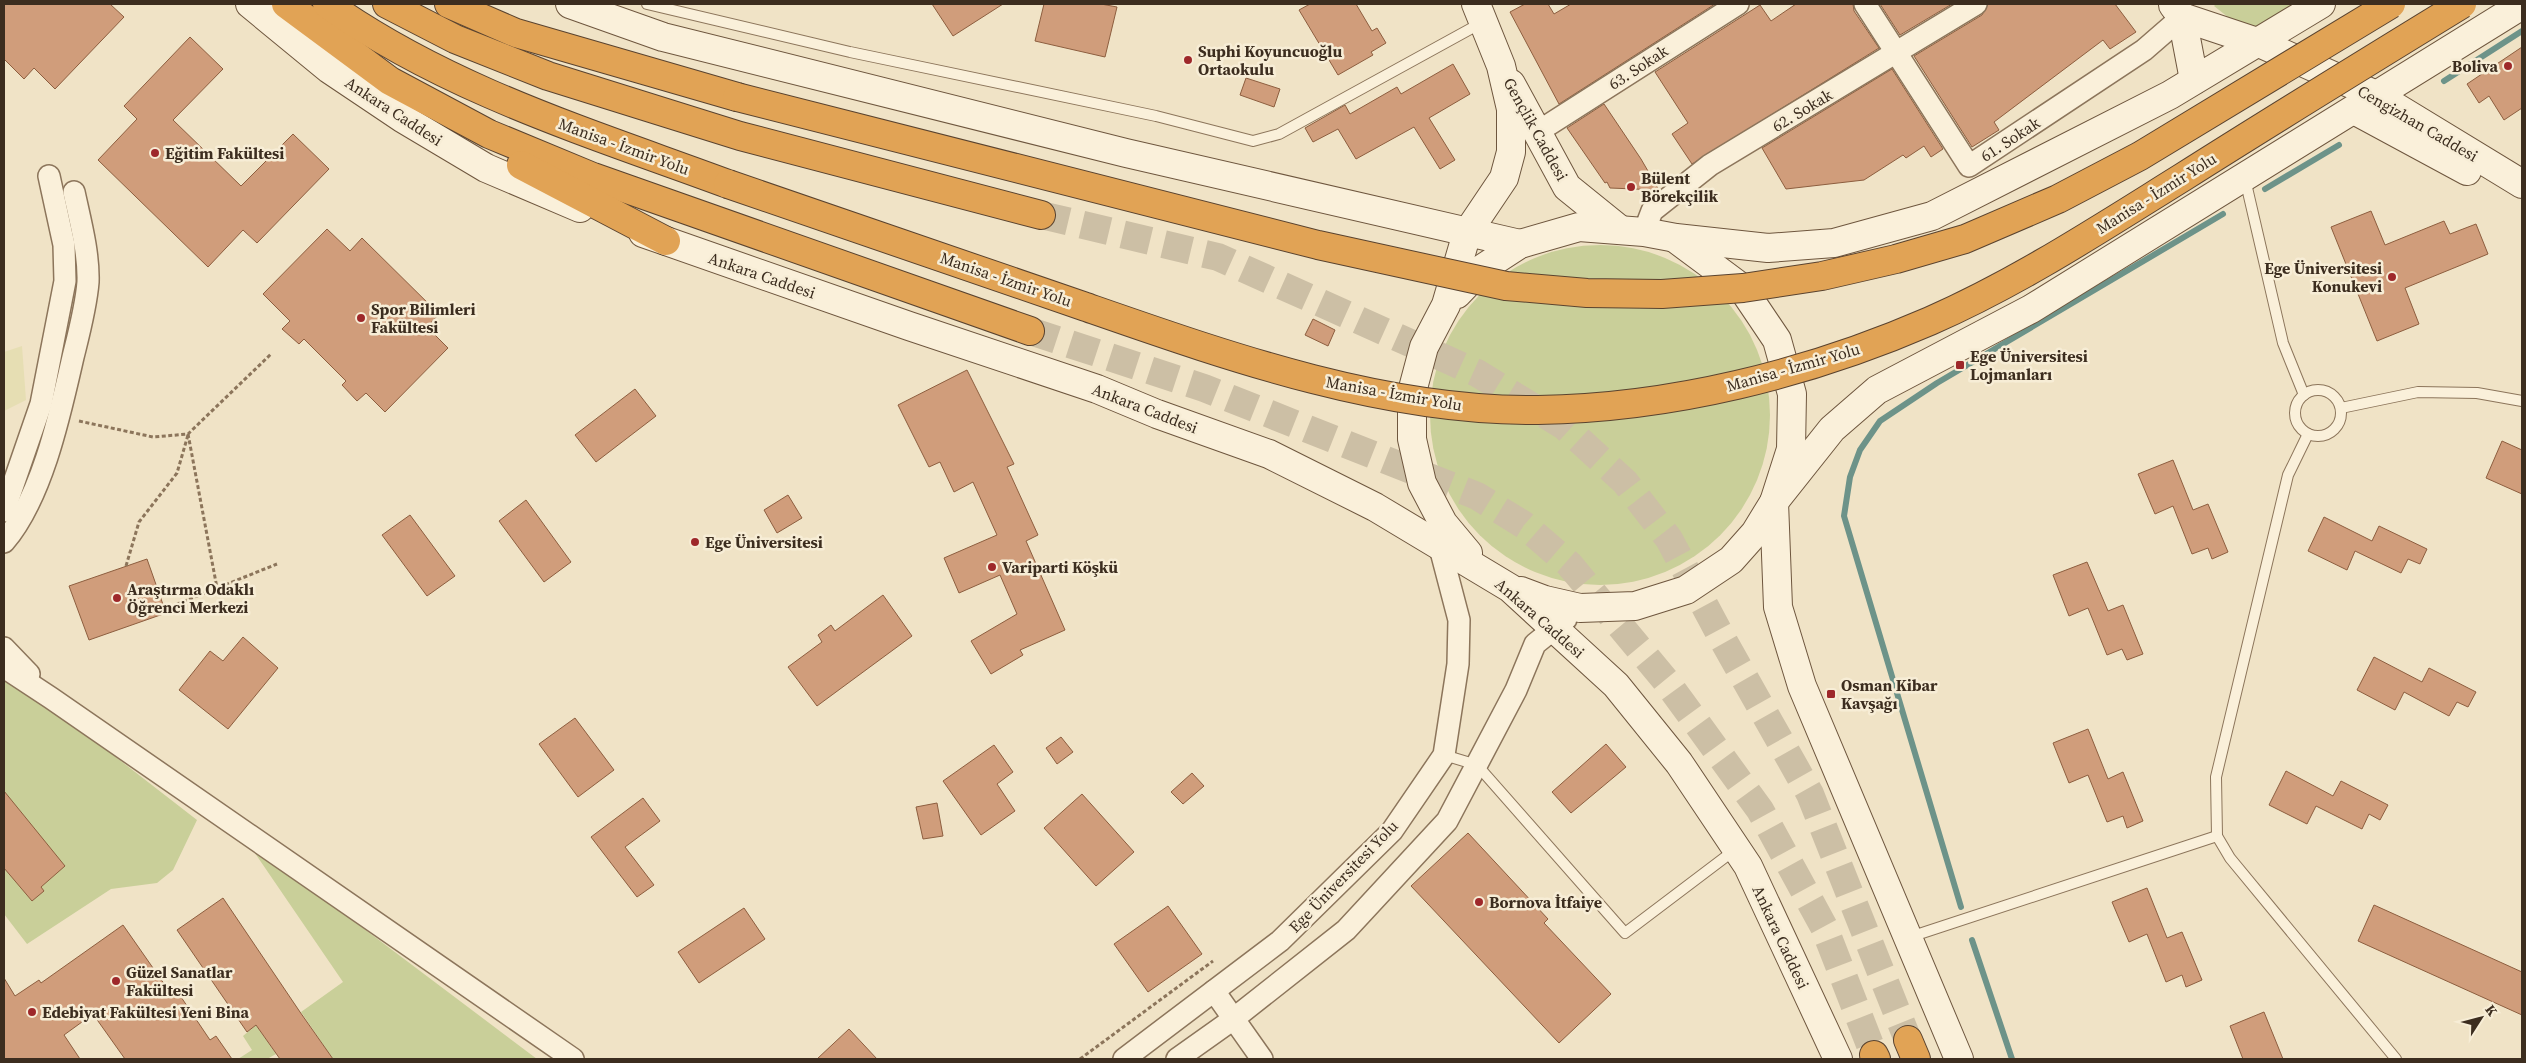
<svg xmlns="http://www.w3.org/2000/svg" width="2526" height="1063" font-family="'Source Serif 4',serif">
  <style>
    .farmland { fill: #e6deb3 }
    .green { fill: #c9cf99 }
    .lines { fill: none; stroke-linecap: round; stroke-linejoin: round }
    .stream { stroke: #6d9389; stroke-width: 6 }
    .building { fill: #d09d7b; stroke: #8d5e3f }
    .highway-tunnel { stroke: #ccbfa5; stroke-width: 28; stroke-dasharray: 28 14; stroke-linecap: butt }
    .lane-casing { stroke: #8c755b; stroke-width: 12 }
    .street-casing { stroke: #8c755b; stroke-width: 24 }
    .secondary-casing { stroke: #6e563e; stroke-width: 30 }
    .highway-casing { stroke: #5a432f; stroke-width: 30 }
    .path { stroke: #8c755b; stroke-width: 3; stroke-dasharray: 4 2.5; stroke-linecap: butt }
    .lane { stroke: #faf0da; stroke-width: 10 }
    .street { stroke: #faf0da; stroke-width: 21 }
    .secondary { stroke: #faf0da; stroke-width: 28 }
    .highway { stroke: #e1a355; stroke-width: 28 }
    .highway-bridge-casing { stroke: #5a432f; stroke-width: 30; stroke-linecap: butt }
    .highway-bridge { stroke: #e1a355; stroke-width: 28 }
    .poi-dot { fill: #9e282a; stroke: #f7edd6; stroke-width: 2 }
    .labels { text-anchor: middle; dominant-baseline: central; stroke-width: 5; stroke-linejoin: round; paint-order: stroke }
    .poi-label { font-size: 16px; font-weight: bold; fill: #3c2d1f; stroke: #f7edd6; text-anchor: start }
    .street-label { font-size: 16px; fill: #3c2d1f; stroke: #f7edd6 }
  </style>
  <rect width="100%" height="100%" fill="#f0e3c6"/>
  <!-- farmland -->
  <path class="farmland" d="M22,346l4,54 -22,11v-59z"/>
  <!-- green -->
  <g class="green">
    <path d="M2216,4h87l-54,30 -35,-28z"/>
    <circle cx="1600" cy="415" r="170"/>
    <path d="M4,679l42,24 151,117 -24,50 -16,13 -46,6 -84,55 -23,-30z"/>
    <path d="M246,840l291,219h-204l-32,-47 42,-30z"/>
    <path d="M256,1025l20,29 -9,5h-29l14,-9 -9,-14z"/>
  </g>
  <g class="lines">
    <!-- stream -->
    <g class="stream">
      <path d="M2444,81l78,-50"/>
      <path d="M2265,189l74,-44"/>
      <path d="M1961,907l-117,-391 6,-39 10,-27 20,-29 57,-38 286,-169"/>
      <path d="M1972,940l40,119"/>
    </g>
  </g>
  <!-- building -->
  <g class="building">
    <path d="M4,4h106l14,13 -69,72 -21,-21 -10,11 -20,-20z"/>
    <path d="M932,4h71l-50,32z"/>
    <path d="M1044,4h57l16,3 -12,50 -70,-16z"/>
    <path d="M1310,4h46l16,27 5,-3 9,15 -15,9 2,3 -35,20 -39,-65z"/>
    <path d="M1525,4h23l6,10 17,-10h144l-156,100 -49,-92z"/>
    <path d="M1796,4h57l1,7 25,37 -187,116 -20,-30 16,-11 -33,-51 105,-67 11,16z"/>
    <path d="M1880,4h72l-52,31z"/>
    <path d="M1988,4h127l21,28 -26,17 -7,-9 -109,82 5,8 -27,17 -58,-91 68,-41z"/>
    <path d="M190,37l33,32 -50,51 68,66 52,-52 36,35 -72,74 -14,-13 -35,37 -110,-107 39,-41 -13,-13z"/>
    <path d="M2522,47v61l-18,12 -15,-24 -10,7 -12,-19z"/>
    <path d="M1453,64l17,30 -41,24 26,42 -15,9 -26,-42 -58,32 -18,-30 -25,13 -8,-14 40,-23 5,9 47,-27 4,7z"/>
    <path d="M1892,69l51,80 -12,8 -7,-11 -18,12 -3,-3 -39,25 -78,9 -24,-41z"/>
    <path d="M1246,78l34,11 -6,18 -34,-12z"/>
    <path d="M1604,104l37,55 18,31 -49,-2 -3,-6 -2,1 -38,-55z"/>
    <path d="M2371,211l14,34 59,-24 6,13 26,-10 12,30 -83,34 14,36 -42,17 -46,-114z"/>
    <path d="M327,229l23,22 12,-13 77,76 -12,13 21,21 -63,64 -19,-19 -9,8 -15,-16 4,-4 -42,-42 -5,5 -17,-15 8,-8 -27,-27z"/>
    <path d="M1313,319l22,11 -7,16 -23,-11z"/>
    <path d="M967,370l47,94 -7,3 31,68 -12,6 39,89 -45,20 3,5 -32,19 -20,-33 46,-27 -17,-39 -41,18 -15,-35 53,-23 -24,-53 -19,10 -14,-30 -11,5 -31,-62z"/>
    <path d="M635,389l21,27 -60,46 -21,-27z"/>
    <path d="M2502,441l20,9v44l-36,-16z"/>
    <path d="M2173,460l20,50 15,-6 20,48 -16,7 -4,-11 -16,6 -19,-48 -18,8 -17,-40z"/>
    <path d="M788,495l14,23 -25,15 -13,-23z"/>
    <path d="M526,500l45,62 -27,20 -45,-61z"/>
    <path d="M410,515l45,61 -28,20 -45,-61z"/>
    <path d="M2324,517l48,24 7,-15 48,23 -7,15 -12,-5 -7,14 -46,-22 -8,19 -39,-19z"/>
    <path d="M147,559l19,54 -77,27 -20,-54z"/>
    <path d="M2087,562l21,49 15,-6 20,49 -16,6 -5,-11 -15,6 -19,-47 -19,8 -16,-41z"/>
    <path d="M883,595l29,41 -95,70 -29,-39 34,-25 -4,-7 13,-10 4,6z"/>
    <path d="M243,637l35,31 -50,61 -49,-39 31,-39 13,10z"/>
    <path d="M2374,657l48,25 7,-14 47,24 -8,15 -11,-5 -8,14 -45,-24 -9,18 -38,-20z"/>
    <path d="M575,718l39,52 -36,27 -39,-53z"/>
    <path d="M2088,729l20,50 15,-7 20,49 -16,7 -4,-12 -16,6 -19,-47 -19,8 -16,-40z"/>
    <path d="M1061,737l12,15 -16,12 -11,-16z"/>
    <path d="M1606,744l20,23 -55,46 -19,-21z"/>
    <path d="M994,745l19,27 -16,12 18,27 -34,24 -38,-54z"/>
    <path d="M2286,771l47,25 8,-15 47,24 -8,15 -11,-6 -7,15 -46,-23 -9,18 -38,-19z"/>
    <path d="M1192,773l12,13 -21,18 -12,-12z"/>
    <path d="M4,791l61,75 -24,21 3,4 -12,10 -28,-33z"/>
    <path d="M1082,794l52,58 -38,34 -52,-58z"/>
    <path d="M643,798l17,23 -35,26 29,38 -17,12 -46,-60z"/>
    <path d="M937,803l6,33 -20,3 -7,-32z"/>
    <path d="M1468,833l80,86 -4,4 67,71 -52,49 -148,-157z"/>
    <path d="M2147,888l20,50 15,-6 20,48 -16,7 -4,-12 -16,7 -19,-48 -18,8 -17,-40z"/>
    <path d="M223,898l77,114 33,47h-53l-24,-34 -9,7 -70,-102z"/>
    <path d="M2374,905l148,67v43l-164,-74z"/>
    <path d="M1168,906l34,48 -54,38 -34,-48z"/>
    <path d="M744,908l21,31 -66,44 -21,-31z"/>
    <path d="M123,925l51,73 5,-4 31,46 6,-4 16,23h-107l-32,-45 -29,21 16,24h-76v-81l11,18 24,-16 2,3z"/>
    <path d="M2264,1012l19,47h-40l-13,-33z"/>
    <path d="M849,1029l28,30h-60z"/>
  </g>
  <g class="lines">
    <!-- highway-tunnel -->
    <g class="highway-tunnel">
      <path d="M1041,215l177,42 259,116 87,53 61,56 44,57 54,101 87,154 98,246"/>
      <path d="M1030,331l174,57 273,108 47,29 45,39 97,117 94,129 64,117 50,128"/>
    </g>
    <defs>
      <g id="lane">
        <path d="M647,4l203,48 306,64 97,25 26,-7 204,-112"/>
        <path d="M2245,179l38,164 21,52"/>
        <circle cx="2318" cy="413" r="23"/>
        <path d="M2341,408l77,-16 59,1 45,8"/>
        <path d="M2308,434l-20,41 -72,302 1,59 13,22 166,201"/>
        <path d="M1444,755l33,10 148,168 111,-84"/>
        <path d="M1910,937l307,-101"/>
      </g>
      <g id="street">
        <path d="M1865,4l104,162 175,-116 38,-33"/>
        <path d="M1539,131l199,-127"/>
        <path d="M1644,232l8,-21 58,-46 266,-161"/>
        <path d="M4,511l37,-107 24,-123 -1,-36 -15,-69"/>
        <path d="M4,542c38,-44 56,-128 69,-185 6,-24 13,-50 15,-75 1,-29 -8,-62 -14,-90"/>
        <path d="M4,648l25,26"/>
        <path d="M4,667l47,31 522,361"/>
        <path d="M1214,991l48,68"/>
        <path d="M1124,1059l156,-118 112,-110 52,-76 14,-91 1,-44 -22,-84"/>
        <path d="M1177,1059l55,-39 114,-90 101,-109 69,-131 19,-46 31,-25"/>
      </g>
      <g id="secondary">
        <path d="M250,4l79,65 73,49 84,50 94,40"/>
        <path d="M570,4l93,33 463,116 394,91"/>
        <path d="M2173,5l9,12 12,63"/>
        <path d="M2182,17l75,25 119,53 146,89"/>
        <path d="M1511,84l56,103 52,42"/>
        <path d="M2354,110l113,61"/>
        <path d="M643,233l266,93 188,63 60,25 112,40 106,53 135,81 106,97 63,78 69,103 90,193"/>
        <path d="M1676,239l66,49 35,52 15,54 -1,55 -17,53 4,105 24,79 157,373"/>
        <path d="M1457,294l23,-24 40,-26 59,-17 65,5 32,6 92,10 66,-5 98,-27 238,-121 151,-91"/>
        <path d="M1468,553l-25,-30 -21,-40 -10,-44v-47l12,-45 22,-42 21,-72 37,-55 7,-26v-43l-10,-43 -25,-62"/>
        <path d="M1521,591l24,9 35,8 55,-2 51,-16 45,-30 24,-27 19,-31 58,-73 45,-39 154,-81 491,-304"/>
      </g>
      <g id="highway">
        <path d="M286,4l104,77 99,53 104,43 437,154"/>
        <path d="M327,4c121,86 263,129 401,180"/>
        <path d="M387,4l68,35 93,37 192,60 301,79"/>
        <path d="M449,4l67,29 221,64"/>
        <path d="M521,165l145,76"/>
        <path d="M1908,1040l8,19"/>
        <path d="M1874,1055l2,4"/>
      </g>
    </defs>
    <!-- lane casing -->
    <use href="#lane" class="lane-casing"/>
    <!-- street casing -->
    <use href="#street" class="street-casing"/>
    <!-- secondary casing -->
    <use href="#secondary" class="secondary-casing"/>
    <!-- highway casing -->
    <use href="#highway" class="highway-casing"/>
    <!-- path -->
    <g class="path">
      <path d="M79,421l74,16 35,-3 83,-80"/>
      <path d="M188,434l29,154"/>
      <path d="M126,566l13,-44 38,-49 11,-38"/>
      <path d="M165,609l112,-45"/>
      <path d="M1080,1059l133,-98"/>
    </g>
    <!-- lane -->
    <use href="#lane" class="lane"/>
    <!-- street -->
    <use href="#street" class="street"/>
    <!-- secondary -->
    <use href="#secondary" class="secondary"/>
    <!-- highway -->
    <use href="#highway" class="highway"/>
    <defs>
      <g id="highway-bridge">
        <path d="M737,97l581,148 188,41 81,7 75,1 81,-6 79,-12 74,-17 69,-20 93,-40 82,-43 251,-152"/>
        <path d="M728,184c118,40 236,81 355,122 144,50 301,106 455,104 133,-2 270,-36 392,-89 89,-39 171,-93 253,-144 93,-59 186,-116 279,-173"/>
      </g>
    </defs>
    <!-- highway-bridge casing -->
    <use href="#highway-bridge" class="highway-bridge-casing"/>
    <!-- highway-bridge -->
    <use href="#highway-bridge" class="highway-bridge"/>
  </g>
  <!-- markers -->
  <g class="poi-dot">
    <circle cx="1188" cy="60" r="5"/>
    <circle cx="2508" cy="66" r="5"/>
    <circle cx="155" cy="153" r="5"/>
    <circle cx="1631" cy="187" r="5"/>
    <circle cx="2392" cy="277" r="5"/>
    <circle cx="361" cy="318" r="5"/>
    <rect x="1955" y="360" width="10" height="10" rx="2.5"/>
    <circle cx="695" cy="542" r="5"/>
    <circle cx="992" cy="567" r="5"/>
    <circle cx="117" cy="598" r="5"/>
    <rect x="1826" y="689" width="10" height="10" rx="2.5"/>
    <circle cx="1479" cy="902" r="5"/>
    <circle cx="116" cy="981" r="5"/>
    <circle cx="32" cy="1012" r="5"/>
  </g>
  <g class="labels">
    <!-- poi labels -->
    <g class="poi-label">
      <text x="1198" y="51">Suphi Koyuncuoğlu<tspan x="1198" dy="18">Ortaokulu</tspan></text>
      <text x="2498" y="66" text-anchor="end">Boliva</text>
      <text x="165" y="153">Eğitim Fakültesi</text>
      <text x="1641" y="178">Bülent<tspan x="1641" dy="18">Börekçilik</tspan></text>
      <text x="2382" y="268" text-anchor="end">Ege Üniversitesi<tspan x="2382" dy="18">Konukevi</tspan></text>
      <text x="371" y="309">Spor Bilimleri<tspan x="371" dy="18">Fakültesi</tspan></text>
      <text x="1970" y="356">Ege Üniversitesi<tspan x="1970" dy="18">Lojmanları</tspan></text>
      <text x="705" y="542">Ege Üniversitesi</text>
      <text x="1002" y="567">Variparti Köşkü</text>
      <text x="127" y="589">Araştırma Odaklı<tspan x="127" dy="18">Öğrenci Merkezi</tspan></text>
      <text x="1841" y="685">Osman Kibar<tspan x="1841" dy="18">Kavşağı</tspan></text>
      <text x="1489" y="902">Bornova İtfaiye</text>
      <text x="126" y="972">Güzel Sanatlar<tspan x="126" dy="18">Fakültesi</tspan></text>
      <text x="42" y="1012">Edebiyat Fakültesi Yeni Bina</text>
    </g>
    <!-- street labels -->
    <g class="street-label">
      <text transform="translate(1638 67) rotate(-33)">63. Sokak</text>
      <text transform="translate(1802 110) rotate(-31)">62. Sokak</text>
      <text transform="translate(394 111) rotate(33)">Ankara Caddesi</text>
      <text transform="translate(2418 123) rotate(30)">Cengizhan Caddesi</text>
      <text transform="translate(1536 129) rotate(61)">Gençlik Caddesi</text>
      <text transform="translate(2010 139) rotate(-33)">61. Sokak</text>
      <text transform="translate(624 146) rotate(20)">Manisa - İzmir Yolu</text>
      <text transform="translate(2156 193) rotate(-32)">Manisa - İzmir Yolu</text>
      <text transform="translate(762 275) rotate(19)">Ankara Caddesi</text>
      <text transform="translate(1006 279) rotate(19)">Manisa - İzmir Yolu</text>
      <text transform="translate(1793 367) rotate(-16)">Manisa - İzmir Yolu</text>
      <text transform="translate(1394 393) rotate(10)">Manisa - İzmir Yolu</text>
      <text transform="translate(1145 408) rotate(21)">Ankara Caddesi</text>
      <text transform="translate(1540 618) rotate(41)">Ankara Caddesi</text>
      <text transform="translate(1343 876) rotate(-46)">Ege Üniversitesi Yolu</text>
      <text transform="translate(1781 937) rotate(65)">Ankara Caddesi</text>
    </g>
  </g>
  <!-- border -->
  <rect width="2526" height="1063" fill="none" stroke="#3c2d1f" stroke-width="10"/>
  <!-- north arrow -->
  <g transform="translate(2481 1018) rotate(54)" stroke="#f7edd6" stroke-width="4" paint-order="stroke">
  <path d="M0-4L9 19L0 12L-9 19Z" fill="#3c2d1f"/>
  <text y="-8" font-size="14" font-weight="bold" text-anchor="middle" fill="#3c2d1f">K</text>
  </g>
</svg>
